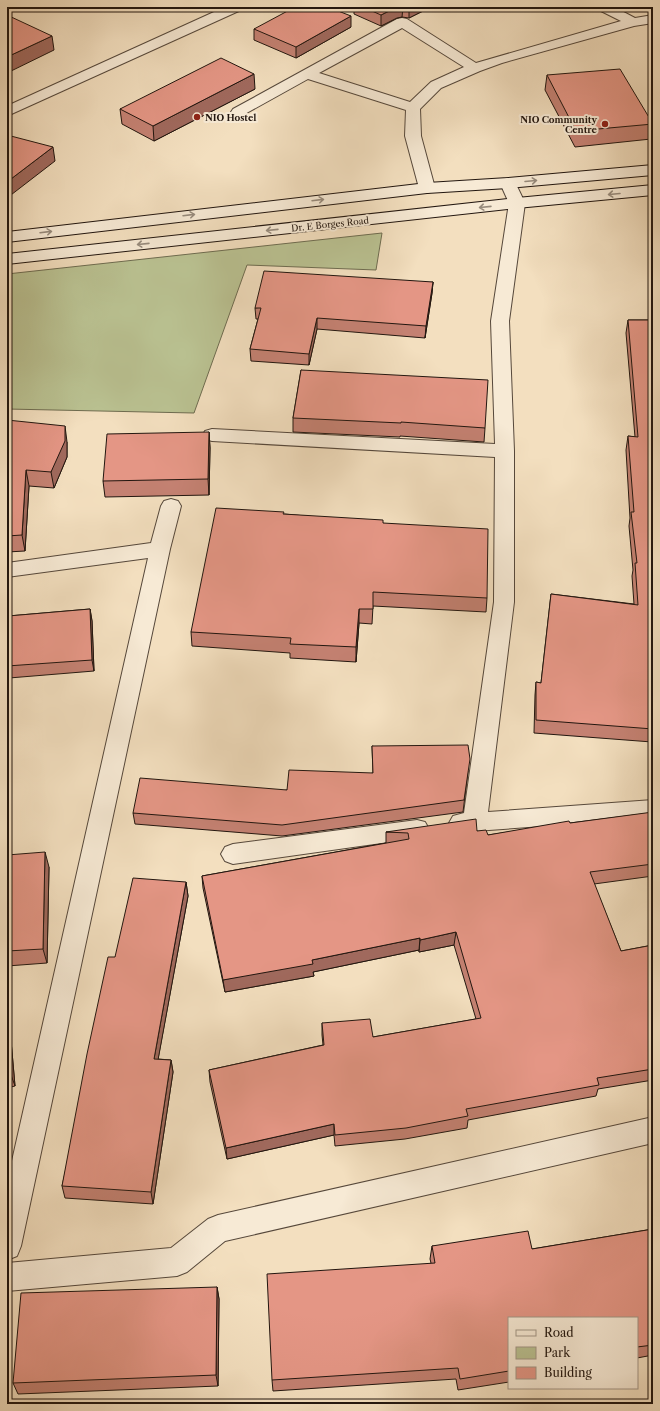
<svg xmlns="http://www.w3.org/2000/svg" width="660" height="1411" font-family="'Libre Caslon Text',serif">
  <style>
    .green { fill: #bac292; stroke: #6e6c50 }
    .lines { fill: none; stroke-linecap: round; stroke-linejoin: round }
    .minor-casing { stroke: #56483b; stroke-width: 2 }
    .secondary-casing { stroke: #22160f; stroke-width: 2 }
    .minor { fill: #f7ead5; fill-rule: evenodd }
    .secondary { fill: #f7ead5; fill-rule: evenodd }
    .wall { fill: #c48172; stroke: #22160f }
    .shaded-wall { fill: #a0695d; stroke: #22160f }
    .building { fill: #e49685; stroke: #22160f }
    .oneway { stroke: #978b7c }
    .poi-dot { fill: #8f2418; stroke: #f7ead5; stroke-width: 1.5 }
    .labels { text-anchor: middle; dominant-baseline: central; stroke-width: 4; stroke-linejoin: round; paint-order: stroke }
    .far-poi-label { font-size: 9px; font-weight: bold; fill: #22160f; stroke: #f7ead5; text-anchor: start }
    .far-street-label { font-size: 9px; fill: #22160f; stroke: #f7ead5 }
  </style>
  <rect width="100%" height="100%" fill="#f3dfbf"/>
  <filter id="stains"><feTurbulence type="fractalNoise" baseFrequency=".005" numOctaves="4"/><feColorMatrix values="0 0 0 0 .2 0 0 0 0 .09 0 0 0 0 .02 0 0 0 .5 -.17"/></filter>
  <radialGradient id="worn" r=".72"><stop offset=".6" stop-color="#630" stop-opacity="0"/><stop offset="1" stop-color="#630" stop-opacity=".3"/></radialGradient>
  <!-- green -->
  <path class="green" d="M382,233l-6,37 -129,-5 -53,148 -187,-4v-135z"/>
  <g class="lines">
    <defs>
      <g id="minor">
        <path d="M225,7h18l-2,3 -234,106v-10z"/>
        <path d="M597,7h17l21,11 18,-3v8l-19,3 -132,37 -22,8 -39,17 -21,21 1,27 14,52 -2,3 -6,2 -6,-2 -2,-3 -14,-52 1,-26 -98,-31 -65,36 -5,1 -5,-1 -2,-3 2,-3 164,-90 5,-1 5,1 69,44 145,-42 -22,-11zM402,28l62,39 -33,15 -21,20 -91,-29z"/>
        <path d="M508,178l6,2 11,23 -16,118 5,130v151l-26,210 165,-12v18l-192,14 -8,-2 -4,-7 4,-7 11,-3 30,-211 1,-145 -283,-16 -7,-2 -2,-4 2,-4 7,-2 283,15 -4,-123 18,-118 -9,-20 2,-3z"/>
        <path d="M171,499l7,2 3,5 -11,43 -149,697 -4,10 -10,4v-77l141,-625 -141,19v-14l144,-20 10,-37 3,-5z"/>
        <path d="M417,820l8,2 4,7 -4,7 -8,2 -184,26 -8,-3 -4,-7 4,-7 8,-3z"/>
        <path d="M653,1117v26l-428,98 -38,31 -10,4 -170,15v-28l164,-15 37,-29 10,-4z"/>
      </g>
      <g id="secondary">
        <path d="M653,165v10l-145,13 -81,5 -420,49v-10l420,-49 81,-5z"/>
        <path d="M653,185v10l-136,13 -510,56v-10l510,-56z"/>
      </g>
    </defs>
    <!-- minor casing -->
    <use href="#minor" class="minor-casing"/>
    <!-- secondary casing -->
    <use href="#secondary" class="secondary-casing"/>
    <!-- minor -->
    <use href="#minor" class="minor"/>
    <!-- secondary -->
    <use href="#secondary" class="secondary"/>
  </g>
  <!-- wall -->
  <g class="wall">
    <path d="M354,7h77l-22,11 -7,-1 -5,1 -16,8 -27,-12z"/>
    <path d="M351,27l-55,31 -42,-18v-11z"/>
    <path d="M547,75l106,49 -2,15 -76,8 -30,-57z"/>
    <path d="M255,89l-101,52 -32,-17 -2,-15z"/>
    <path d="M433,282l-1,11 -7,45 -108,-9 -8,36 -58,-4 -1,-12 8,-30h-2l-1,-11z"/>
    <path d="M628,320h25v429l-1,-7 -118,-9 1,-38 1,-13 5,1 10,-89 83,10 -2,-28 1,-6 -4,-44 1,-8 -4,-68 2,-14 7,1 -9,-104z"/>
    <path d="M301,370l184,58 -1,14 -84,-6v1l-107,-5v-14z"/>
    <path d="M7,420l60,22v15l-13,31 -25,-2 -4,65 -18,1z"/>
    <path d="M209,432l1,16 -1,47 -104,2 -2,-16z"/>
    <path d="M284,514l99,9 104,75 -1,14 -113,-6 -1,18 -13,-1 -3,39 -66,-4v-5l-98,-7 -1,-14z"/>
    <path d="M90,609l2,12 2,50 -85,7 -2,-11 1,-51z"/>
    <path d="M372,746l96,25 -5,41 -181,24 -147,-12 -2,-11 154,-23 86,-17z"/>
    <path d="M651,807h2v69l-59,8 27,67 32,-6v135l-55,9 -2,7 -128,24 -1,8 -62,11 -70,7 -1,-11 -107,24 -17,-77 -1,-12 114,-25 -1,-10v-12l51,14 103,-18 -22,-74 -35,7v-2l-106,22 1,4 -89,16 -22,-104 -1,-12 184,-33v-11l91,-1 11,4 82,-12 80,-10z"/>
    <path d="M7,855l42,12 -2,96 -40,3z"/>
    <path d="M186,882l2,14 -30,163 13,1 2,12 -20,132 -88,-6 -3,-12 53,-229z"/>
    <path d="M7,995l8,91 -8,2z"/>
    <path d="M653,1229v126l-16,3v-40h-128v64l-51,8 -2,-11 -183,12 -1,-11 159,-117 -1,-4 2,-13 100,3z"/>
    <path d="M217,1287l2,12 -1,87 -200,8 -5,-11z"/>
  </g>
  <!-- shaded-wall -->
  <g class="shaded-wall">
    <path d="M397,7h6l-1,10 -5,1 -16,8v-11z"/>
    <path d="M409,7h22l-22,11z"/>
    <path d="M351,16v11l-55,31v-11z"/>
    <path d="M52,36l2,14 -47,23v-16z"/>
    <path d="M254,74l1,15 -101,52 -1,-15z"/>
    <path d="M53,147l2,14 -48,37v-16z"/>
    <path d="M433,282l-1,11 -7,45 1,-12z"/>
    <path d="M317,318v11l-8,36v-11z"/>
    <path d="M65,426l2,16v15l-13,31 -3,-16z"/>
    <path d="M209,432l1,16 -1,47 -1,-16z"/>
    <path d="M26,470l3,16 -4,65 -3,-16z"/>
    <path d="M90,609l2,12 2,50 -2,-11z"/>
    <path d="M359,609v14l-3,39v-15z"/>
    <path d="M45,852l4,15 -2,96 -4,-14z"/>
    <path d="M186,882l2,14 -32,175 -2,-12z"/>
    <path d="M456,932l-2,13 -35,7 1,-12z"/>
    <path d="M420,938l-1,12 -106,22 1,4 -89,16 -2,-12 89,-20z"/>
    <path d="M7,995l8,91 -5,-14 -3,-41z"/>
    <path d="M171,1060l2,12 -20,132 -2,-12z"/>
    <path d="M334,1124v11l-107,24 -1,-11z"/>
    <path d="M217,1287l2,12 -1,87 -2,-11z"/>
  </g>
  <!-- building -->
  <g class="building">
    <path d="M295,7h33l23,9 -55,31 -42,-18z"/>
    <path d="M363,7h34l-16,8z"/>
    <path d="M7,15l45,21 -45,21z"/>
    <path d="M221,58l33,16 -101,52 -33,-17z"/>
    <path d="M620,69l33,55 -77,7 -29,-56z"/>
    <path d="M7,135l46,12 -46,35z"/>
    <path d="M264,271l169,11 -7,44 -109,-8 -8,36 -59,-5 11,-41h-6z"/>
    <path d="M628,320h25v409l-117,-9v-38l5,1 10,-89 87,11 -3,-42h2l-6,-51h3l-6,-76 10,1z"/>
    <path d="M301,370l187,10 -3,48 -84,-6v1l-108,-5z"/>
    <path d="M7,420l58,6v15l-14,31 -25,-2 -4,65 -15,1z"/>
    <path d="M209,432l-1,47 -105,2 4,-47z"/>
    <path d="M216,508l68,4 -1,2 100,6v3l105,6 -1,69 -114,-6v17h-14l-3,38 -66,-3 1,-6 -100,-6z"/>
    <path d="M90,609l2,51 -85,6 1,-50z"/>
    <path d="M468,745l2,14 -6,41 -182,25 -149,-12 7,-35 147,12 2,-20 84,3 -1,-27z"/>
    <path d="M653,812v52l-63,8 31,79 32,-6v124l-56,9 2,7 -133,24 2,7 -62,12 -71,7 -1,-11 -108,24 -17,-78 115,-25 -2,-22 48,-4 3,18 108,-19 -25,-86 -36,8v-2l-108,22 1,4 -90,16 -21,-104 207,-37 -1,-6 -22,-1 90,-13 1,12 9,-1 2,5 81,-14 1,2z"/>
    <path d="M45,852l-2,97 -36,2v-96z"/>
    <path d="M133,878l53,4 -32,177 17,1 -20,132 -89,-6 25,-132 21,-97h7z"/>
    <path d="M7,1031l3,41 -3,1z"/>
    <path d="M653,1229v116l-16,2v-29h-128v53l-49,8 -2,-11 -186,12 -5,-106 168,-11 -3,-17 96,-15 4,18z"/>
    <path d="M217,1287l-1,88 -203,8 8,-90z"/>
  </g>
  <!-- one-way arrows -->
  <defs><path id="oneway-shaft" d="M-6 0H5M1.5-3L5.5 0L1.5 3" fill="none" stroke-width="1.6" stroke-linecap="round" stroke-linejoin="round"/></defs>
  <g class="oneway">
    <use href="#oneway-shaft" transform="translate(531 181) rotate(-5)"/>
    <use href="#oneway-shaft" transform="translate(614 194) rotate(175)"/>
    <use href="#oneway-shaft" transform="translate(318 200) rotate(-7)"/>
    <use href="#oneway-shaft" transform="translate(485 207) rotate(174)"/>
    <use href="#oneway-shaft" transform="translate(189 215) rotate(-7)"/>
    <use href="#oneway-shaft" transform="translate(272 230) rotate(174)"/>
    <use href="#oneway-shaft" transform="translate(46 232) rotate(-7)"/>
    <use href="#oneway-shaft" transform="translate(143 244) rotate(174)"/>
  </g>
  <!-- markers -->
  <g class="poi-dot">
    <circle cx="197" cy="117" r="4"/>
    <circle cx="605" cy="124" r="4"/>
  </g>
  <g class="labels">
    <!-- far-poi labels -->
    <g class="far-poi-label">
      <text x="205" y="117">NIO Hostel</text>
      <text x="597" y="119" text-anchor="end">NIO Community<tspan x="597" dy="10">Centre</tspan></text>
    </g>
    <!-- far-street labels -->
    <g class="far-street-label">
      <text transform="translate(330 224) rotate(-6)">Dr. E Borges Road</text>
    </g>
  </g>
  <!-- margin -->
  <rect width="660" height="1411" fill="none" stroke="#f3dfbf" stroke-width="24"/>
  <rect x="8" y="8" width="644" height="1395" fill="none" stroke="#22160f" stroke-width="2"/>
  <rect x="12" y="12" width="636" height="1387" fill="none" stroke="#22160f"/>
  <!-- legend -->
  <rect x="508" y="1317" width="130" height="72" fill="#f7ead5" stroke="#a29586"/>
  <rect x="516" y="1330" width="20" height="6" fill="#f7ead5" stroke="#a29586"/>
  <text x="544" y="1337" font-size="12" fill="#22160f">Road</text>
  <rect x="516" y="1347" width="20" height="12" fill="#bac292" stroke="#a29586"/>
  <text x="544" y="1357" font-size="12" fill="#22160f">Park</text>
  <rect x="516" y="1367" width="20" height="12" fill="#e49685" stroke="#a29586"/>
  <text x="544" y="1377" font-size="12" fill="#22160f">Building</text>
  <rect width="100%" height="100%" filter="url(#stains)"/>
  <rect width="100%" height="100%" fill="url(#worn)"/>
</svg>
